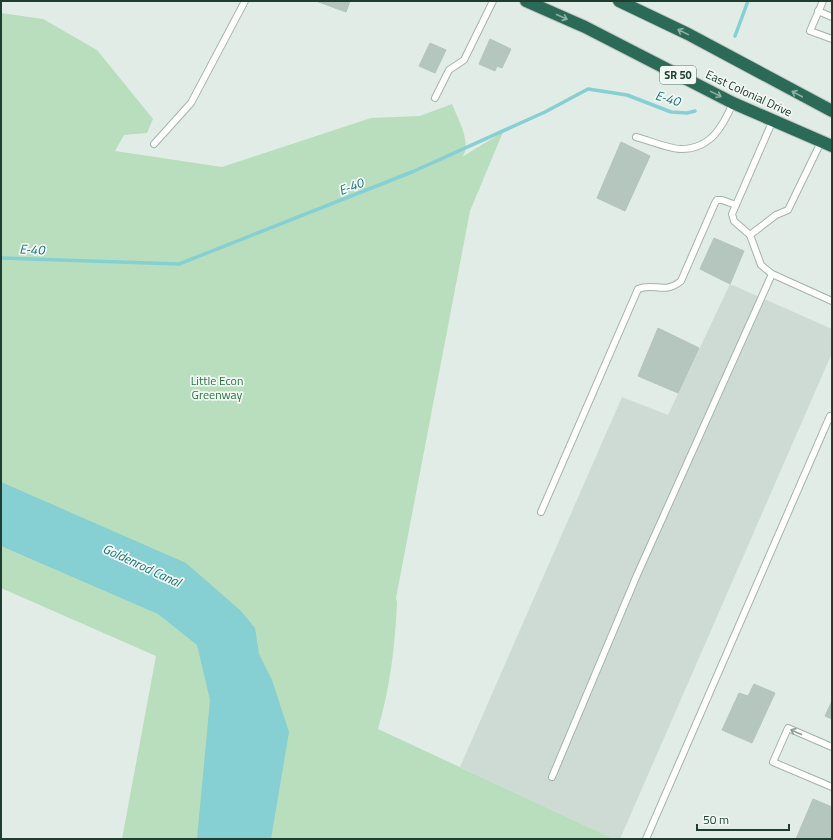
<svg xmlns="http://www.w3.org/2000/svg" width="833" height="840" font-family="'Titillium Web',sans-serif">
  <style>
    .built { fill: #cedbd4 }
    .green { fill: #b8debe }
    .water { fill: #86cfd3 }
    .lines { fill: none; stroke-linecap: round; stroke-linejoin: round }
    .stream { stroke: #86cfd3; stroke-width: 3.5 }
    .building { fill: #b5c6be; stroke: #b2c5bc }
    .lane-casing { stroke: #a3b4ac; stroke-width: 8 }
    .highway-casing { stroke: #c1c9c6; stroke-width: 14 }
    .lane { stroke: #fff; stroke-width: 6 }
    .highway { stroke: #2b6a56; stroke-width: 12 }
    .oneway { stroke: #8eb1a5 }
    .oneway2 { stroke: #909e98 }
    .labels { text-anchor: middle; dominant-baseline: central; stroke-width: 3.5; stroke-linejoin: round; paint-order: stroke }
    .shield { fill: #f1f8f4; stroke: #5f756c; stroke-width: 1 }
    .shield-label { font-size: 11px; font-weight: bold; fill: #203d32 }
    .street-label { font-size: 12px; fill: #203d32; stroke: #f1f8f4 }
    .park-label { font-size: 12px; fill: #29753f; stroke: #f1f8f4 }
    .water-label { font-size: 13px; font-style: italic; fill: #18747a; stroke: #f1f8f4 }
  </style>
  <rect width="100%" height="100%" fill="#e0ece5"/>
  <!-- built -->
  <path class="built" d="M730,284l102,45v24l-212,486h-6l-154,-72 162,-370 46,18z"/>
  <!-- green -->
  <path class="green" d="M1,13l42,6 54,31 56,69 -6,14 -23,2 -9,16 107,16 149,-49 49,-2 32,-12c5,13 21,41 10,53l41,-25 -33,79 -74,387 1,5c-2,43 -7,85 -19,126l236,110h-492l34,-183 -155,-68z"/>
  <!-- water -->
  <path class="water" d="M1,482l185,81 55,48 14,17 4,26 13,26 17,52 -18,107h-74l13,-139 -13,-55 -39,-31 -157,-68z"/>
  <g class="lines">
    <!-- stream -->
    <g class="stream">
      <path d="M735,36l13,-35"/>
      <path d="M1,258l178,6 233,-92 133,-60 43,-23 39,6 44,17 16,1 8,-2"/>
    </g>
  </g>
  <!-- building -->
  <g class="building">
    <path d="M316,1h34l-4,11z"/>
    <path d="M490,39l21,10 -9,19 -5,-2 -2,5 -16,-7z"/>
    <path d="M430,43l16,7 -11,23 -16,-7z"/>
    <path d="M621,142l29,14 -25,55 -28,-13z"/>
    <path d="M714,238l30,13 -14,33 -30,-15z"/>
    <path d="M658,328l41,20 -21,45 -40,-17z"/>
    <path d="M754,684l21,9 -23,50 -30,-13 17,-37 9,3z"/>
    <path d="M832,701v18l-7,-3z"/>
    <path d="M813,799l19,8v32h-36z"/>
  </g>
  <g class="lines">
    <defs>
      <g id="lane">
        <path d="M823,1l-13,30 22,8"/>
        <path d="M818,11l14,6"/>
        <path d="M435,98l14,-28 15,-10 29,-59"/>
        <path d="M773,120l-41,94 2,7 16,14 11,30 11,9 60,27"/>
        <path d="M636,137c12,3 33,12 45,12 30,0 42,-23 52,-46"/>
        <path d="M154,144l37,-41 54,-102"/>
        <path d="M750,235l26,-20 12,-5 33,-68"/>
        <path d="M541,512l97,-223c16,-7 26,6 43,-8l34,-78 2,-3h5l14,5"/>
        <path d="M832,747l-44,-19 -15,34 59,25"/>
        <path d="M552,777l85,-202 135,-301"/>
        <path d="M646,839l184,-423 2,1"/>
      </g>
      <g id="highway">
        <path d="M526,1l59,26 148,76 99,43"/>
        <path d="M619,1l69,33 144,77"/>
      </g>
    </defs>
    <!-- lane casing -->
    <use href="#lane" class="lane-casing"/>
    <!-- highway casing -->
    <use href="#highway" class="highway-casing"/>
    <!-- lane -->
    <use href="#lane" class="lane"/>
    <!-- highway -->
    <use href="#highway" class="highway"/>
  </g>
  <!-- one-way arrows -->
  <defs><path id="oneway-shaft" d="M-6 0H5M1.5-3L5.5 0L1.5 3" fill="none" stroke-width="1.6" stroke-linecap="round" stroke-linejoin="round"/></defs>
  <g class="oneway">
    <use href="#oneway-shaft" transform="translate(562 17) rotate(24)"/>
    <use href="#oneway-shaft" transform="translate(683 32) rotate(-154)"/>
    <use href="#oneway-shaft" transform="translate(716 94) rotate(26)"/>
    <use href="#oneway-shaft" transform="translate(797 94) rotate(-152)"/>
  </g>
  <use class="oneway2" href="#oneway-shaft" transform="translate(796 732) rotate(-156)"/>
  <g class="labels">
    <!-- shield labels -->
    <rect class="shield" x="660" y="66" width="36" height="18" rx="3"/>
    <g class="shield-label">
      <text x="678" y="75">SR 50</text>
    </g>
    <!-- street labels -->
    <g class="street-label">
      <text transform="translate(749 93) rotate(25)">East Colonial Drive</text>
    </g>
    <!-- park labels -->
    <g class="park-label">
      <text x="217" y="380">Little Econ<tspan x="217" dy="14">Greenway</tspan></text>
    </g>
    <!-- water labels -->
    <g class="water-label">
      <text transform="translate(668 98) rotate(16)">E-40</text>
      <text transform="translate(351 186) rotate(-21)">E-40</text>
      <text transform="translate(32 249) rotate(2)">E-40</text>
      <text transform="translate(142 565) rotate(25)">Goldenrod Canal</text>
    </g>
  </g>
  <!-- border -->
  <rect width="833" height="840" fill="none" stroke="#203d32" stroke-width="4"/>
  <!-- scale -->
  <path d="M697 824v6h92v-6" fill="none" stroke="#203d32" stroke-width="2"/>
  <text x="703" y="824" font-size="12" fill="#203d32" stroke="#f1f8f4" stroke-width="3" paint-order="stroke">50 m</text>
</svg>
